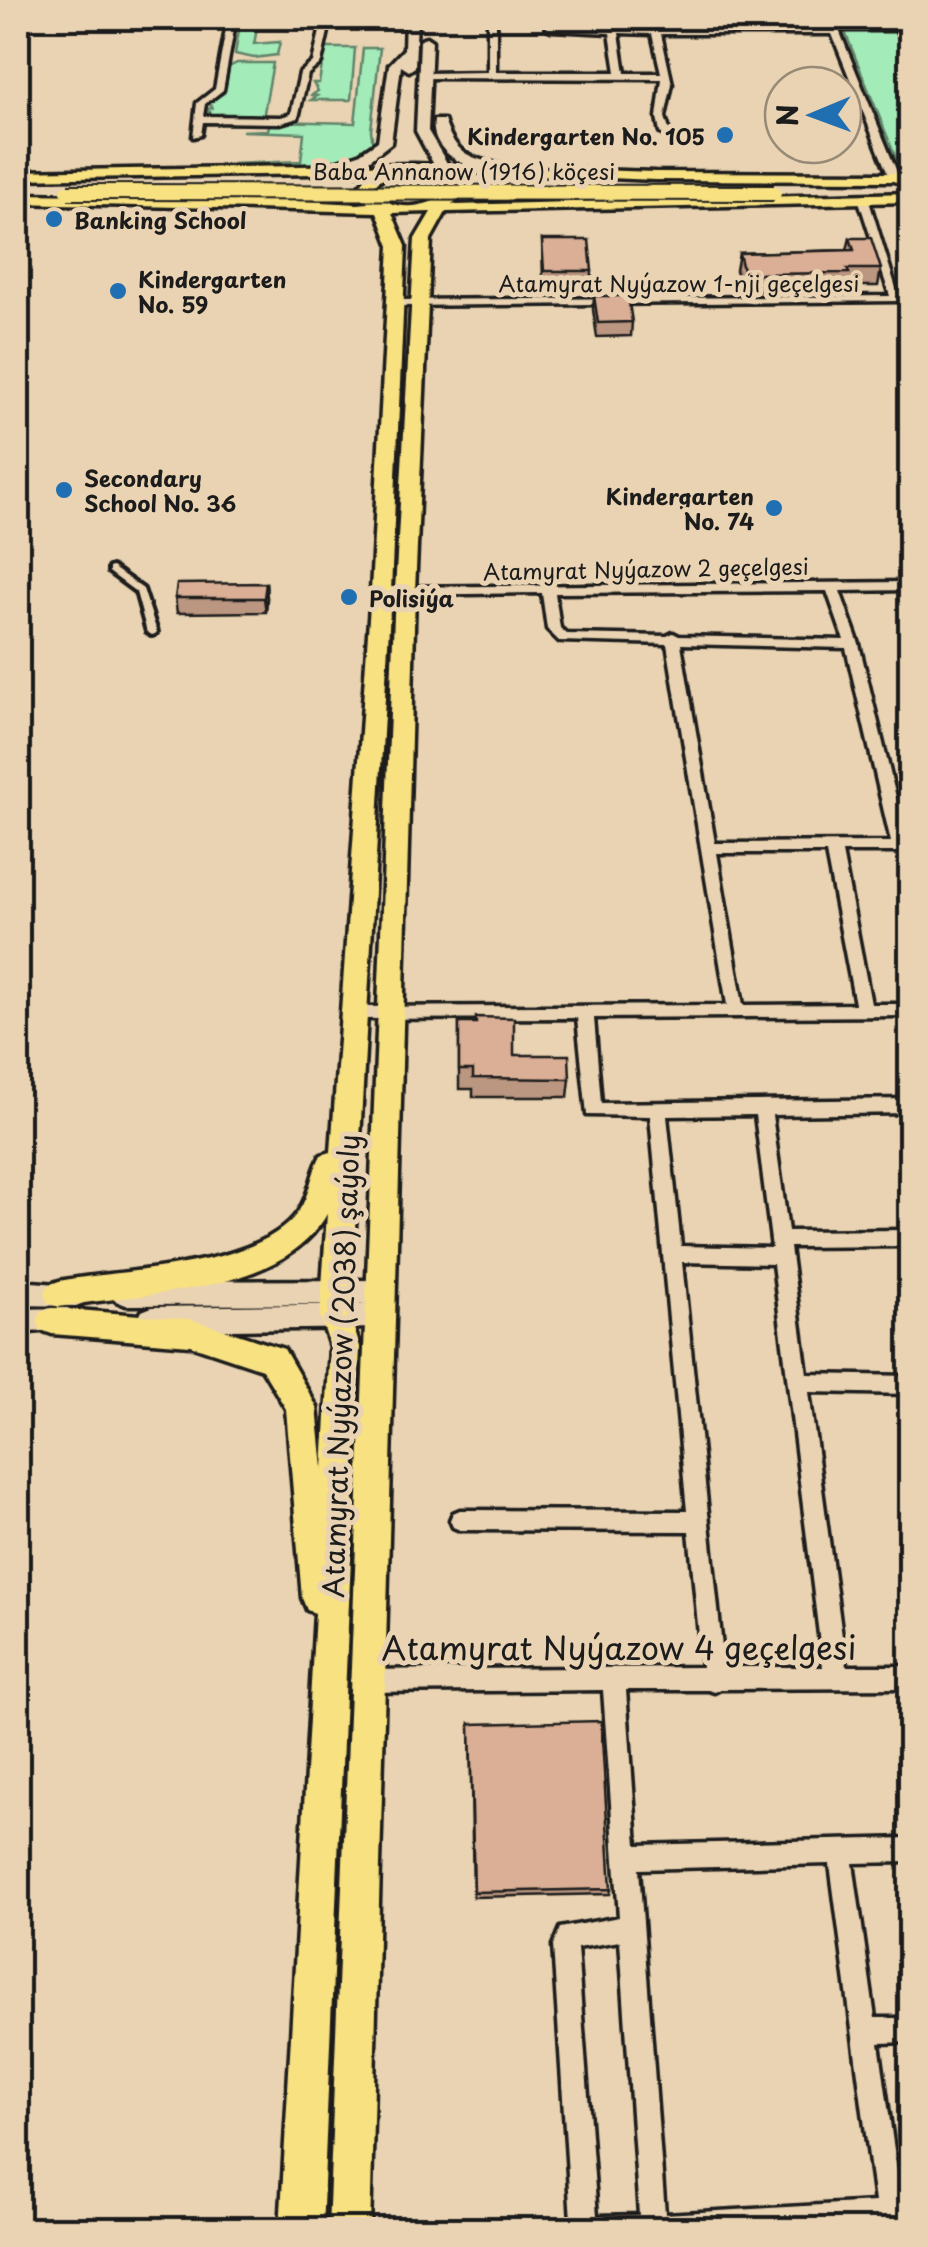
<svg xmlns="http://www.w3.org/2000/svg" width="928" height="2247" font-family="'Playpen Sans',sans-serif">
  <style>
    .green { fill: #a3ebb8; stroke: #60846a; stroke-width: 2.5 }
    .lines { fill: none; stroke-linecap: round; stroke-linejoin: round }
    .pedestrian-casing { stroke: #1c1c1c; stroke-width: 8 }
    .minor-casing { stroke: #1c1c1c; stroke-width: 7 }
    .secondary-casing { stroke: #1c1c1c; stroke-width: 7 }
    .primary-casing { stroke: #1c1c1c; stroke-width: 7 }
    .pedestrian { fill: #e9d3b2; fill-rule: evenodd }
    .minor { fill: #e9d3b2; fill-rule: evenodd }
    .secondary { fill: #e9d3b2; fill-rule: evenodd }
    .primary { fill: #f8e181; fill-rule: evenodd }
    .primary-bridge-casing { stroke: #1c1c1c; stroke-width: 18; stroke-linecap: butt }
    .primary-bridge { stroke: #f8e181; stroke-width: 14 }
    .wall { fill: #bb9680; stroke: #1c1c1c; stroke-width: 2.5 }
    .shaded-wall { fill: #997a68; stroke: #1c1c1c; stroke-width: 2.5 }
    .building { fill: #daaf95; stroke: #1c1c1c; stroke-width: 2.5 }
    .poi-dot { fill: #1f6fb2; stroke: #e9d3b2; stroke-width: 4 }
    .labels { text-anchor: middle; dominant-baseline: central; stroke-width: 10; stroke-linejoin: round; paint-order: stroke }
    .far-poi-label { font-size: 22px; font-weight: bold; fill: #1c1c1c; stroke: #e9d3b2; text-anchor: start }
    .far-street-label { font-size: 22px; fill: #1c1c1c; stroke: #e9d3b2 }
    .street-label { font-size: 28px; fill: #1c1c1c; stroke: #e9d3b2 }
    .near-street-label { font-size: 32px; fill: #1c1c1c; stroke: #e9d3b2 }
  </style>
  <rect width="100%" height="100%" fill="#e9d3b2"/>
  <filter id="ink" filterUnits="userSpaceOnUse"><feTurbulence type="fractalNoise" baseFrequency=".01" numOctaves="2"/><feDisplacementMap in="SourceGraphic" scale="20" xChannelSelector="R" yChannelSelector="G"/><feConvolveMatrix kernelMatrix="1 2 1 2 8 2 1 2 1" color-interpolation-filters="sRGB"/></filter>
  <g filter="url(#ink)">
    <!-- green -->
    <g class="green">
      <path d="M241,18h18l-5,26 26,-2 -3,13 -23,3 -19,-4z"/>
      <path d="M845,32h50l15,32v104h-10z"/>
      <path d="M325,48h30l-4,52h-40l6,-4 -5,-1 6,-4 -5,-8h6z"/>
      <path d="M363,48h17l-9,82 2,15c-38,27 -95,20 -139,22v-3l67,-3 3,-28 -62,-2 26,-1 2,-9 85,2z"/>
      <path d="M237,63h36l-10,55 -58,-2 5,-4 -4,-3 6,-1 -3,-6 15,-9 5,-26z"/>
    </g>
    <g class="lines">
      <defs>
        <path id="pedestrian" d="M112,567l31,22 14,43 -2,2 -3,1 -5,-3 -11,-40 -27,-20v-4z"/>
        <g id="minor">
          <path d="M228,18h8l-13,72 -18,14 -2,12 78,1 10,-3 9,-41 13,-11 10,-44h8l-10,45 -13,11 -10,44 -17,5 -78,-1 -2,13 -8,2 4,-34 18,-14z"/>
          <path d="M488,18h8v54h120l-6,-39 -59,-3 -4,-2 -4,-10h8l3,8 277,4 -5,-12h8l3,8h73v4h-71l60,147 -5,3 -5,-3 -57,-143h-171l11,50 -7,33 5,16 -5,3 -5,-3 -3,-16 5,-38 -240,-1 3,-5 63,-1zM619,33l33,1 9,39h-36z"/>
          <path d="M864,198l5,3 31,100 -504,5 -5,-3 5,-3 494,-4 -31,-95z"/>
          <path d="M910,582v8l-70,1 19,53 49,203 -8,5h-58l29,152h39v12l-316,2 7,85 309,-4v14l-138,2 16,116 122,-1v16l-120,1 17,127 103,2v18l-101,-2 37,274h64v22l-190,1 -6,3 -6,-2h-82l11,155 273,-7v24l-57,1 22,155h35v24l-31,1 22,157h9v26l-20,3 -325,1 6,-10 -18,-275 7,-17 59,-11 -16,-227 -242,2 -8,-3 -3,-8 3,-8 8,-3 341,-3 -13,-136 -229,-1 -7,-3 -3,-7 3,-7 7,-3 227,1 -37,-395 -63,-1 -10,-97 -222,1 -8,-6 8,-6 372,-2 -60,-361 -108,-3 -12,-12 -5,-36 -151,2 -6,-4 6,-4zM827,591l17,49 -165,-4 -6,-3 -6,3 -100,-2 -7,-6 -5,-35zM681,644l165,4 45,194 -176,1zM717,853h109l29,151 -112,1zM755,1115l17,133 -91,-2 -14,-130zM682,1262l91,2 50,403h-99zM830,1864l45,338 -210,12 -26,-345zM620,1941l19,274 -42,1 -20,-268z"/>
        </g>
        <g id="secondary">
          <path d="M405,18h12l-2,49 -6,4 -8,-5 -10,77 -22,17 -50,13v-6l40,-13 19,-13 11,-76 15,-16z"/>
          <path d="M426,37l6,4 -4,90 19,32v8l-7,4 -7,-4v-8l-17,-32 4,-90z"/>
          <path d="M434,120h10c11,35 26,38 61,46v6c-30,2 -76,-17 -71,-52z"/>
          <path d="M381,1280l10,4 4,8 -4,8 -10,4 -255,1 -10,-4 -4,-8 4,-8 10,-4z"/>
          <path d="M18,1281l68,5 4,8 -4,8 -10,4 -58,-1z"/>
          <path d="M381,1304l10,4 4,8 -4,8 -10,4 -229,3 -10,-4 -4,-8 4,-8 10,-4z"/>
          <path d="M67,1308l10,4 4,8 -4,8 -59,5v-24z"/>
        </g>
        <path id="primary" d="M414,164l241,8 239,1 16,4v9l-17,-5 -238,-1 -178,-8 -22,2 11,10 -2,11 -12,9 5,1 453,-12v9l-464,10 -15,27 -16,352 -45,1639h-42l67,-1639 20,-352 16,-27 -39,1 14,33 -15,345 -41,725 10,31 -38,883h-42l35,-617 -8,-3 -5,-12 -16,-189 -24,-40 -72,-24 -138,-11 -11,-4 -4,-9 4,-9 11,-4 138,11 94,30 33,58 6,62 7,-122 -10,-31 7,-102c-46,82 -184,77 -268,93l-11,-4 -4,-9 4,-9 11,-4c65,-12 200,-13 239,-69 12,-17 13,-38 23,-57l10,-3 40,-561 19,-345 -13,-34 -359,-9v-9l211,3 129,7 10,-1 -12,-14 14,-16 -352,6v-8zM414,172l22,3 15,11v5c-22,18 -61,23 -79,-2 9,-16 26,-16 42,-17z"/>
      </defs>
      <!-- pedestrian casing -->
      <use href="#pedestrian" class="pedestrian-casing"/>
      <!-- minor casing -->
      <use href="#minor" class="minor-casing"/>
      <!-- secondary casing -->
      <use href="#secondary" class="secondary-casing"/>
      <!-- primary casing -->
      <use href="#primary" class="primary-casing"/>
      <!-- pedestrian -->
      <use href="#pedestrian" class="pedestrian"/>
      <!-- minor -->
      <use href="#minor" class="minor"/>
      <!-- secondary -->
      <use href="#secondary" class="secondary"/>
      <!-- primary -->
      <use href="#primary" class="primary"/>
      <defs>
        <path id="primary-bridge" d="M68,192l706,1"/>
      </defs>
      <!-- primary-bridge casing -->
      <use href="#primary-bridge" class="primary-bridge-casing"/>
      <!-- primary-bridge -->
      <use href="#primary-bridge" class="primary-bridge"/>
    </g>
    <!-- wall -->
    <g class="wall">
      <path d="M902,212h8v49l-11,-31z"/>
      <path d="M850,238l31,31 -3,17h-32v5h-105l-5,-21 3,-17 108,-3z"/>
      <path d="M542,240l50,31 -1,13h-48z"/>
      <path d="M594,296l38,26 -1,14 -34,1 -4,-27z"/>
      <path d="M266,583l1,15 -1,14 -89,1 -2,-15z"/>
      <path d="M459,1023l55,32 56,24 -2,18h-95v-8h-14z"/>
      <path d="M470,1724l141,165 -1,5 -137,3z"/>
    </g>
    <!-- shaded-wall -->
    <path class="shaded-wall" d="M266,583l1,15 -1,14 -2,-14z"/>
    <!-- building -->
    <g class="building">
      <path d="M902,212h8v21z"/>
      <path d="M850,238h21l10,31h-34l2,4 -105,1 -5,-21 115,-3z"/>
      <path d="M542,240h47l3,31h-48z"/>
      <path d="M594,296h34l4,26 -34,1z"/>
      <path d="M266,583l-2,15h-89l2,-14z"/>
      <path d="M476,1017l38,1v37h55l1,24 -97,-1v-8h-14v-47h17z"/>
      <path d="M601,1721l10,168 -137,3 -4,-168z"/>
    </g>
  </g>
  <!-- markers -->
  <g class="poi-dot">
    <circle cx="725" cy="135" r="10"/>
    <circle cx="54" cy="219" r="10"/>
    <circle cx="118" cy="291" r="10"/>
    <circle cx="64" cy="490" r="10"/>
    <circle cx="774" cy="508" r="10"/>
    <circle cx="349" cy="597" r="10"/>
  </g>
  <g class="labels">
    <!-- far-poi labels -->
    <g class="far-poi-label">
      <text x="705" y="135" text-anchor="end">Kindergarten No. 105</text>
      <text x="74" y="219">Banking School</text>
      <text x="138" y="278">Kindergarten<tspan x="138" dy="25">No. 59</tspan></text>
      <text x="84" y="477">Secondary<tspan x="84" dy="25">School No. 36</tspan></text>
      <text x="754" y="495" text-anchor="end">Kindergarten<tspan x="754" dy="25">No. 74</tspan></text>
      <text x="369" y="597">Polisiýa</text>
    </g>
    <!-- far-street labels -->
    <g class="far-street-label">
      <text x="464" y="170">Baba Annanow (1916) köçesi</text>
      <text x="679" y="282">Atamyrat Nyýazow 1-nji geçelgesi</text>
      <text transform="translate(646 568) rotate(-1)">Atamyrat Nyýazow 2 geçelgesi</text>
    </g>
    <!-- street labels -->
    <g class="street-label">
      <text transform="translate(340 1366) rotate(-88)">Atamyrat Nyýazow (2038) şaýoly</text>
    </g>
    <!-- near-street labels -->
    <g class="near-street-label">
      <text x="619" y="1647">Atamyrat Nyýazow 4 geçelgesi</text>
    </g>
  </g>
  <!-- margin -->
  <rect width="928" height="2247" fill="none" stroke="#e9d3b2" stroke-width="60"/>
  <rect x="30" y="30" width="868" height="2187" fill="none" stroke="#1c1c1c" stroke-width="4" filter="url(#ink)"/>
  <!-- north arrow -->
  <g transform="translate(813 115) rotate(269)"><circle r="48" fill="#e9d3b2" stroke="#978a76" stroke-width="2.5"/>
  <path d="M0-8L18 38L0 25L-18 38Z" fill="#1f6fb2"/>
  <text y="-15" font-size="28" font-weight="bold" text-anchor="middle" fill="#1c1c1c">N</text>
  </g>
</svg>
